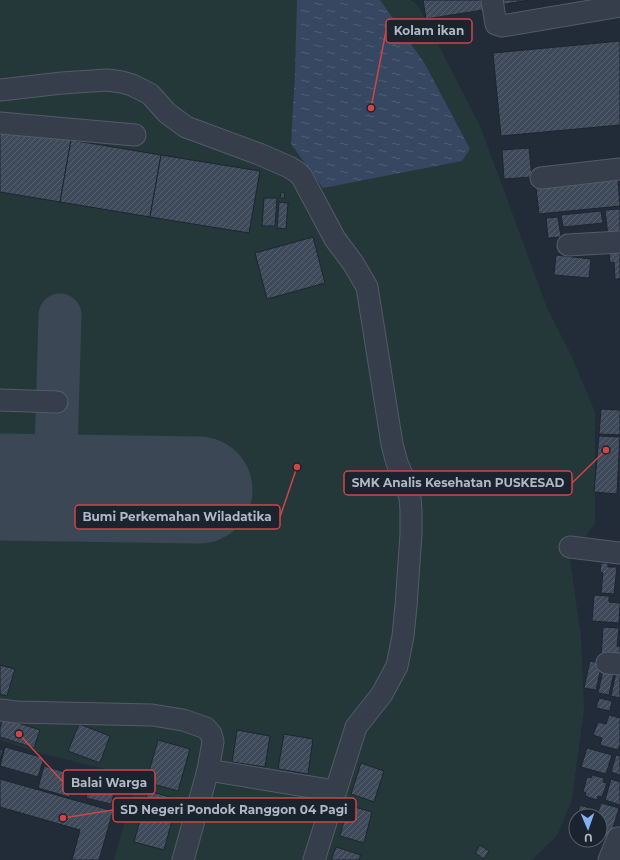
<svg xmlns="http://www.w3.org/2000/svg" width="620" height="860" font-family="Montserrat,sans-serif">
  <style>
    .park { fill: #24383a }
    .water { fill: url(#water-ripples) }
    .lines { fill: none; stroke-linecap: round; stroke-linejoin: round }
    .taxiway { stroke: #3c4755; stroke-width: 43 }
    .runway { stroke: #3c4755; stroke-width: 107 }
    .building { fill: url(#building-hatch); stroke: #1d2530 }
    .minor-casing { stroke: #535b68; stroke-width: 23 }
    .minor { stroke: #353e4a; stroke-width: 21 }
    .leader { fill: none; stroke: #ce4548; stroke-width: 1.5 }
    .callout-dot { fill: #ce4548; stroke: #1b232e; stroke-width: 1.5 }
    .callout { fill: #1b232e; stroke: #ce4548; stroke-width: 1.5 }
    .callout-label { font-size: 12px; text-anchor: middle; font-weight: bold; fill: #b0b8c6 }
  </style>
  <defs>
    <pattern id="water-ripples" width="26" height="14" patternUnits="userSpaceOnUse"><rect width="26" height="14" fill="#354761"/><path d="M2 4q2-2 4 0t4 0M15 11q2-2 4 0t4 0" fill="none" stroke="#505f76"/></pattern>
    <pattern id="building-hatch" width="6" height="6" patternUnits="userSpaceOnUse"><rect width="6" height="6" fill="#3e4a59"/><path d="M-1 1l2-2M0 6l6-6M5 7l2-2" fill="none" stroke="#57626f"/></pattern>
  </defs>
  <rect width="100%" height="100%" fill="#222c39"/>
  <!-- park -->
  <path class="park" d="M0,0h411l8,7 62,121 66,180 25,49 23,55v111l-25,36 11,79 3,72 -12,89 -14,35 -26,26h-418l24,-83 -94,-23 -44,-14z"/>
  <!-- water -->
  <path class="water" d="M297,0h83l45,64 45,85 -8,12 -139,27 -32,-44 4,-72z"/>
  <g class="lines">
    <!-- taxiway -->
    <path class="taxiway" d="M55,488l5,-173"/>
    <!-- runway -->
    <path class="runway" d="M0,487l199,3"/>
  </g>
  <!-- building -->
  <g class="building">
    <path d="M423,0h58l2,10 -57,9z"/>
    <path d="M498,0h32l-31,5z"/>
    <path d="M620,41v84l-119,11 -8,-83z"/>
    <path d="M0,128l71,12 -11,62 -60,-10z"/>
    <path d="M71,140l90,15 -11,62 -90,-15z"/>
    <path d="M529,148l3,29 -28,2 -2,-29z"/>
    <path d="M161,155l99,16 -11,62 -99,-16z"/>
    <path d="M618,179l2,27 -81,8 -3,-26z"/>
    <path d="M281,192l4,1 -1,5h-4z"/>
    <path d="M264,198h13l-2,28h-13z"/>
    <path d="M279,202l9,1 -2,26 -9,-1z"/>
    <path d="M620,209v26l-12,1 -3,-26z"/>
    <path d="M601,211l2,12 -40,4 -2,-12z"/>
    <path d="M558,217l3,20 -13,1 -2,-20z"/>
    <path d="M313,237l12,46 -58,16 -12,-46z"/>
    <path d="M620,251v28h-5l-1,-17 -4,1 -1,-11z"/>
    <path d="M556,255l35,4 -2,19 -35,-3z"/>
    <path d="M601,409l19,1v25l-21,-1z"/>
    <path d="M599,436l21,1 -3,57 -23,-2z"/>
    <path d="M601,563h7v4h9l-3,27 -13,-1 2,-20 -3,-1z"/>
    <path d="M594,595l15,1v6l11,1 -1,20 -27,-2z"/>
    <path d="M603,627l16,1 -2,18 3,1v15l-19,-3z"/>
    <path d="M590,661l12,2 -6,27 -12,-2z"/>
    <path d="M0,665l15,4 -8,27 -7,-2z"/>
    <path d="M604,666l11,2 -6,27 -11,-2z"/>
    <path d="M616,672l4,1v25l-9,-2z"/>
    <path d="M599,698l13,3 -2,10 -14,-3z"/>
    <path d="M609,715l11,3v27l-2,5 -18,-5 2,-7 -9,-3 5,-13 8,2z"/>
    <path d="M3,718l37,12 -6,18 -34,-11v-9z"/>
    <path d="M79,724l31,12 -10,27 -32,-12z"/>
    <path d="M237,730l33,6 -5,31 -33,-5z"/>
    <path d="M284,734l29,5 -5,35 -30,-5z"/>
    <path d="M158,740l32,9 -12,42 -32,-9z"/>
    <path d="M5,747l39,11 -6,19 -38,-11z"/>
    <path d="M587,748l25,7 -6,19 -25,-7z"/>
    <path d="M0,749l3,1 -3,11z"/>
    <path d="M616,755l4,1v19l-9,-3z"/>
    <path d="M361,763l23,8 -10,31 -23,-8z"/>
    <path d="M44,766l31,9 -6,22 -31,-9z"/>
    <path d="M592,775l12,3 -1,4 4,1 -5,14 -4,-1 -1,4 -12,-4 1,-3 -3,-1 4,-15 4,1z"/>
    <path d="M92,776l25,7 -6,21 -25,-6z"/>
    <path d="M0,779l113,32 -14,49h-27l8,-30 -80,-23z"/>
    <path d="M611,779l9,3v23l-15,-5z"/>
    <path d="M148,791l30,8 -14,51 -30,-8z"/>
    <path d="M601,803l18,5 -9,30 -10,-3v-19h-3z"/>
    <path d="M348,805l24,7 -8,31 -24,-7z"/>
    <path d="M580,805l16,5 -2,6h-17z"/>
    <path d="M480,845l9,6 -5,8 -9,-6z"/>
    <path d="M336,847l25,8 -2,5h-28z"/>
  </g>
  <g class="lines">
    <defs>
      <g id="minor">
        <path d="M492,0l4,24 6,2 118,-20"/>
        <path d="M0,90l62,-7 45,-3 15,2 10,3 18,9 17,19 19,14 73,27 30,13 8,5 5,5 33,62 18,24 14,24 25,157 5,19 9,21 4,14 1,12v24l-5,72 -3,30 -6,30 -15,28 -26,33 -42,133"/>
        <path d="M0,123l135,12"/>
        <path d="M541,178l79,-9"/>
        <path d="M568,245l52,-3"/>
        <path d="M0,400l57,2"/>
        <path d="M570,547l50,6"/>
        <path d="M607,663l13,1"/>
        <path d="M0,710l16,2 136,3 31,5 23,8 5,6 2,8 -5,28 -25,90"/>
        <path d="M208,770l127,21"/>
        <path d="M609,860l9,-22h2"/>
      </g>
    </defs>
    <!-- minor casing -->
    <use href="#minor" class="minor-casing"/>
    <!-- minor -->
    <use href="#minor" class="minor"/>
  </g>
  <!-- callouts -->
  <path class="leader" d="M371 108L386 31M606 450L572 483M297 467L280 517M19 734L63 782M63 818L113 810"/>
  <g class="callout-dot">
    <circle cx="371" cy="108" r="4"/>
    <circle cx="606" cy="450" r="4"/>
    <circle cx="297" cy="467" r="4"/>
    <circle cx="19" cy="734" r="4"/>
    <circle cx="63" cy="818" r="4"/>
  </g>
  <g class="callout">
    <rect x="386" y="19" width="86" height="24" rx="4"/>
    <rect x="344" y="471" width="228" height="24" rx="4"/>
    <rect x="75" y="505" width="205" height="24" rx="4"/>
    <rect x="63" y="770" width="92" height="24" rx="4"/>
    <rect x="113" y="798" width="243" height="24" rx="4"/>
  </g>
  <g class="callout-label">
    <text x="429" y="35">Kolam ikan</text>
    <text x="458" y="487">SMK Analis Kesehatan PUSKESAD</text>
    <text x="177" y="521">Bumi Perkemahan Wiladatika</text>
    <text x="109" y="787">Balai Warga</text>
    <text x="234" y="814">SD Negeri Pondok Ranggon 04 Pagi</text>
  </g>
  <!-- north arrow -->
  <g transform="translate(588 828) rotate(178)"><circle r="19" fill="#1b232e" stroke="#575f6b"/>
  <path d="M0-3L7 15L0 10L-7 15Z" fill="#84b0f7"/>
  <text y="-6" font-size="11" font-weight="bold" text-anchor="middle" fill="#b0b8c6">U</text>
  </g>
</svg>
